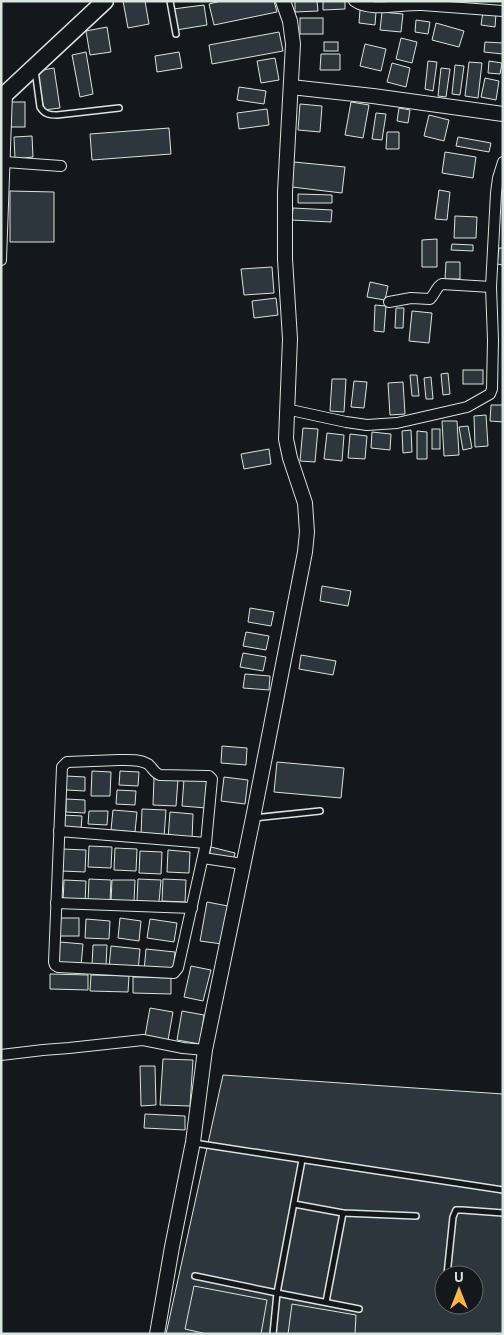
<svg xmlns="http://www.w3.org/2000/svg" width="504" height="1335" font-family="Ubuntu,sans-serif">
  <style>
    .building { fill: #2c363c; stroke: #d8e6dc; fill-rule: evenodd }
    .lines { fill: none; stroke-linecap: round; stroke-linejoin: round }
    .lane-casing { stroke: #d8e6dc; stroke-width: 8 }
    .street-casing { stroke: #d8e6dc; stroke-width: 12 }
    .secondary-casing { stroke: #d8e6dc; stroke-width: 16 }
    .primary-casing { stroke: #d8e6dc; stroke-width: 19 }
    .lane { stroke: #14181c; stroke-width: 5 }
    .street { stroke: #14181c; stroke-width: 10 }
    .secondary { stroke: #14181c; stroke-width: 14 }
    .primary { stroke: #14181c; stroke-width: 16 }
  </style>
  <rect width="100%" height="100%" fill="#14181c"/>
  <!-- building -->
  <g class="building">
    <path d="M123,1h22l4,23 -21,4z"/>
    <path d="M221,1h53l3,11 -63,13 -5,-21z"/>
    <path d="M295,1h22l1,10 -23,1z"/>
    <path d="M323,1h22v8l-22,1z"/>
    <path d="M204,5l3,20 -31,5 -3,-21z"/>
    <path d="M360,10l16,2 -1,13 -16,-2z"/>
    <path d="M382,12l21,2 -2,18 -21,-2z"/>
    <path d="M483,12l13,2 -1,13 -14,-2z"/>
    <rect x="300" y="18" width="23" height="16"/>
    <path d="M416,20l14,2 -2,12 -13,-2z"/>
    <path d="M436,23l28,8 -5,16 -27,-7z"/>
    <path d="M107,27l4,25 -21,3 -4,-24z"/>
    <path d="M279,32l4,19 -71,13 -3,-19z"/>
    <path d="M401,38l16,4 -5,21 -16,-4z"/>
    <rect x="324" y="42" width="14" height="9"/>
    <path d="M485,42l18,1v11l-19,-2z"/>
    <path d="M365,44l21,5 -5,22 -21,-5z"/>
    <path d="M86,52l7,42 -13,3 -8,-42z"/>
    <path d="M179,52l3,16 -25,4 -2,-16z"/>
    <path d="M321,54h19v16h-20z"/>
    <path d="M275,58l4,22 -18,3 -4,-22z"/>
    <path d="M428,61l9,1 -4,29 -8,-2z"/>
    <path d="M489,61l13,2 -2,11 -12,-1z"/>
    <path d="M469,62l13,1 -4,35 -13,-2z"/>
    <path d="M392,63l18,5 -4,19 -19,-5z"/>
    <path d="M455,65l9,1 -4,29 -8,-1z"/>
    <path d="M54,68l6,40 -16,2 -7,-39z"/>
    <path d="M441,68l9,1 -4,28 -8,-1z"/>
    <path d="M485,78l14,3 -3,19 -15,-3z"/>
    <path d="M239,87l27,4 -2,13 -27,-4z"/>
    <rect x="9" y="102" width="16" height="25"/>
    <path d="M351,102l18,3 -6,33 -18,-3z"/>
    <path d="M300,104l22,2 -2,26 -22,-2z"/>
    <path d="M399,108l11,2 -2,13 -11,-2z"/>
    <path d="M267,109l2,16 -30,4 -2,-16z"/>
    <path d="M376,113l10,1 -4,26 -10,-1z"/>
    <path d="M429,115l20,5 -5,21 -20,-5z"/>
    <path d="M169,128l2,26 -79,6 -2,-26z"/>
    <path d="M387,132h12v17h-13z"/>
    <path d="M32,136l1,21 -18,2 -1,-22z"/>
    <path d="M458,137l33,6 -2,9 -33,-6z"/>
    <path d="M445,152l31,5 -3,21 -31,-5z"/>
    <path d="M294,162l51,5 -3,26 -50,-6z"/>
    <path d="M439,190l11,2 -3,28 -12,-1z"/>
    <path d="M10,191l44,1v50h-44z"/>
    <path d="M298,194l34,1v8h-34z"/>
    <path d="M293,208l39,2 -1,12 -39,-2z"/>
    <path d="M455,216l22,1 -1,21h-22z"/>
    <path d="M437,239v28h-15v-27z"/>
    <path d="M452,244l21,1v6l-22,-1z"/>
    <path d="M499,248h4v17l-6,-1z"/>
    <path d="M446,262h14v17h-15z"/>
    <path d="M272,267l2,26 -30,2 -3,-26z"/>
    <path d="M370,282l18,4 -3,14 -18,-3z"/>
    <path d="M276,298l2,17 -24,3 -2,-17z"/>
    <path d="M375,305l11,1 -2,26 -10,-1z"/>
    <path d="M396,308h8l-1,20h-8z"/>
    <path d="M412,311l20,2 -3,30 -20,-2z"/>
    <rect x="463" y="370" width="20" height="14"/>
    <path d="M448,373l2,21 -7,1 -2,-21z"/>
    <path d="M410,375h7l2,21h-7z"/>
    <path d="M431,377l2,22h-7l-2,-21z"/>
    <path d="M332,379h14l-2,33 -14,-1z"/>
    <path d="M354,381l13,1 -3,26 -13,-1z"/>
    <path d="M403,382l2,32 -15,1 -2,-32z"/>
    <path d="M491,405h12v17l-13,-1z"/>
    <path d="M486,415l2,31 -13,1 -1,-31z"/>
    <path d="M442,421h15l2,34 -15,1z"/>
    <path d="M468,426l4,22 -9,2 -4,-23z"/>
    <path d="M303,428l15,1 -3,33 -15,-1z"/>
    <rect x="432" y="429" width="8" height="20"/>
    <path d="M411,430l1,22 -9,1 -1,-22z"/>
    <path d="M417,431l10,1v27h-10z"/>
    <path d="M372,432l19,2 -1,16 -19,-2z"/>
    <path d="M327,433l17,2 -2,26 -18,-2z"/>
    <path d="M350,434l17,2 -2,23 -17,-1z"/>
    <path d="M269,449l2,15 -27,5 -3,-15z"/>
    <path d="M322,586l29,5 -3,15 -28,-5z"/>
    <path d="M250,608l24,4 -3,14 -23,-4z"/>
    <path d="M246,632l23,4 -3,14 -23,-4z"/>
    <path d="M243,653l23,4 -3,14 -23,-4z"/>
    <path d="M301,655l35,6 -3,14 -34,-6z"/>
    <path d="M245,674l25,2 -1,14 -26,-2z"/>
    <path d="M222,746l25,2 -1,17 -25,-2z"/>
    <path d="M277,762l67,6 -3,30 -67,-6z"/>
    <path d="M92,771l19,1 -1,24h-19z"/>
    <path d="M120,771l19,1 -1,14 -19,-1z"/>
    <path d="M66,776l19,1v14l-19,-1z"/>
    <path d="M224,777l24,3 -3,24 -24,-3z"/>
    <path d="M154,778l24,1 -2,27 -23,-1z"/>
    <path d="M184,779l23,2 -1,27 -24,-2z"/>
    <path d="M117,790l19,1 -1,14 -19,-1z"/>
    <path d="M66,799l19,1v13l-19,-1z"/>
    <path d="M142,809l24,1 -2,27 -23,-1z"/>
    <path d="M113,810l24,2 -2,20 -24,-2z"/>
    <path d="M89,811h19l-1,14 -19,-1z"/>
    <path d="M170,812l23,2 -1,26 -24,-1z"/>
    <path d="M63,815l19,1 -1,14 -19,-1z"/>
    <path d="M89,846l23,1 -1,21 -23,-1z"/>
    <path d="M211,847l24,6 -3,14 -24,-6z"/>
    <path d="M115,848l22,1 -1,22 -22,-1z"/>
    <path d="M63,849l23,1 -1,22 -23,-1z"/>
    <path d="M168,850l22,2 -1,21 -22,-1z"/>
    <path d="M140,851l22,1 -1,22 -22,-1z"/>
    <path d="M89,879l22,1 -1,22 -22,-1z"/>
    <path d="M138,879l23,1 -2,22 -22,-1z"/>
    <path d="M163,879l23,1 -1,22 -23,-1z"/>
    <path d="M64,880l22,1 -1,22 -22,-1z"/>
    <path d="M112,880h23l-1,22 -23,-1z"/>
    <path d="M207,902l21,4 -6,38 -22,-3z"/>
    <rect x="59" y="918" width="20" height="18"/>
    <path d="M120,918l21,3 -2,20 -21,-3z"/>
    <path d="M86,919l24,2 -1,18 -24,-1z"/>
    <path d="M150,919l27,4 -3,19 -27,-4z"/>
    <path d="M60,942l23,2 -2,22 -23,-2z"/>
    <path d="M93,945h14l-1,22 -14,-1z"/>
    <path d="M111,946l29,3 -2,22 -29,-3z"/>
    <path d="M146,949l29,3 -2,21 -29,-2z"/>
    <path d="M191,966l20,4 -8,31 -19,-4z"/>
    <path d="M50,974l38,1v15l-38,-1z"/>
    <path d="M91,975l38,1 -1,16 -38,-1z"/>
    <path d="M133,977l38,1v16l-38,-1z"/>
    <path d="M150,1008l23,4 -5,28 -23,-4z"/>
    <path d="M182,1011l22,4 -4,29 -23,-4z"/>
    <path d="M163,1059l30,1 -3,46 -30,-1z"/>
    <path d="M140,1066h15l1,39 -15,1z"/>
    <path d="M223,1075l280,19v240h-337zM444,1275h30v30h-30z"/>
    <path d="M145,1114l40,2v14l-41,-2z"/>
    <path d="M194,1286l73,14 -6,34h-54l-22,-5z"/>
    <path d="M292,1304l64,11 -1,19h-67z"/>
  </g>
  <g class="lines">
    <defs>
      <g id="lane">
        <path d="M170,1l6,33"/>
        <path d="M35,70l5,37c4,7 9,8 17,8l62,-7"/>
        <path d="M253,818l67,-7"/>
        <path d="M194,1143l309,47"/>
        <path d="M294,1204l49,9 73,3"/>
        <path d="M447,1275l6,-58 3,-7h6l41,3"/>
        <path d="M195,1276l82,17 82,16"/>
        <path d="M326,1302l17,-89"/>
        <path d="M273,1334l4,-41 25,-133"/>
      </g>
      <g id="street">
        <path d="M354,1c16,12 48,3 68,4 27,2 54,4 81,6"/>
        <path d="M5,162l56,4"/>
        <path d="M1,260l6,-167"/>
        <path d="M389,302l22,-4 19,1c5,-5 6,-12 12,-15l49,3"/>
        <path d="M286,409l60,13 21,3 30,-2 70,-16 23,-13 2,-5 1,-49 -2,-53 5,-94 2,-15 5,-16"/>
        <path d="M119,760c10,0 20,-1 29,4 5,4 6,9 12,11l47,1h2l3,3 -6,64 -28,125 -4,5 -116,-6 -3,-2 -1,-3 8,-195 5,-5z"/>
        <path d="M59,831l147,12"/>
        <path d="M203,858l40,6"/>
        <path d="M56,903l136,5"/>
        <path d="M1,1055l42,-5 26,-2 74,-8 40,8 22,2"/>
      </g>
      <g id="secondary">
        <path d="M291,87l82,9 130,18"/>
        <path d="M157,1334l15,-87 21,-105 12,-92 48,-232 52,-266 2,-20 -2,-29 -15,-45 -4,-19 4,-100 -5,-80v-67l8,-148 -3,-23 -7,-20"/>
      </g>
      <path id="primary" d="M1,98l104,-97"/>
    </defs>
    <!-- lane casing -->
    <use href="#lane" class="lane-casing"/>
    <!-- street casing -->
    <use href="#street" class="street-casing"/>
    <!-- secondary casing -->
    <use href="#secondary" class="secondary-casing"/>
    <!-- primary casing -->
    <use href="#primary" class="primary-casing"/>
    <!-- lane -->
    <use href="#lane" class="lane"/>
    <!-- street -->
    <use href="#street" class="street"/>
    <!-- secondary -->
    <use href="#secondary" class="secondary"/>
    <!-- primary -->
    <use href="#primary" class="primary"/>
  </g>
  <!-- border -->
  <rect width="504" height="1335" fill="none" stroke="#d8e6dc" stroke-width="5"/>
  <!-- north arrow -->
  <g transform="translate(459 1290)"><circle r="24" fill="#14181c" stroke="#626a69"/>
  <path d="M0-4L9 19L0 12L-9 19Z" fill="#ffb74d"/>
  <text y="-8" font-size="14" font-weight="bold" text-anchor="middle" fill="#d8e6dc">U</text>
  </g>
</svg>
